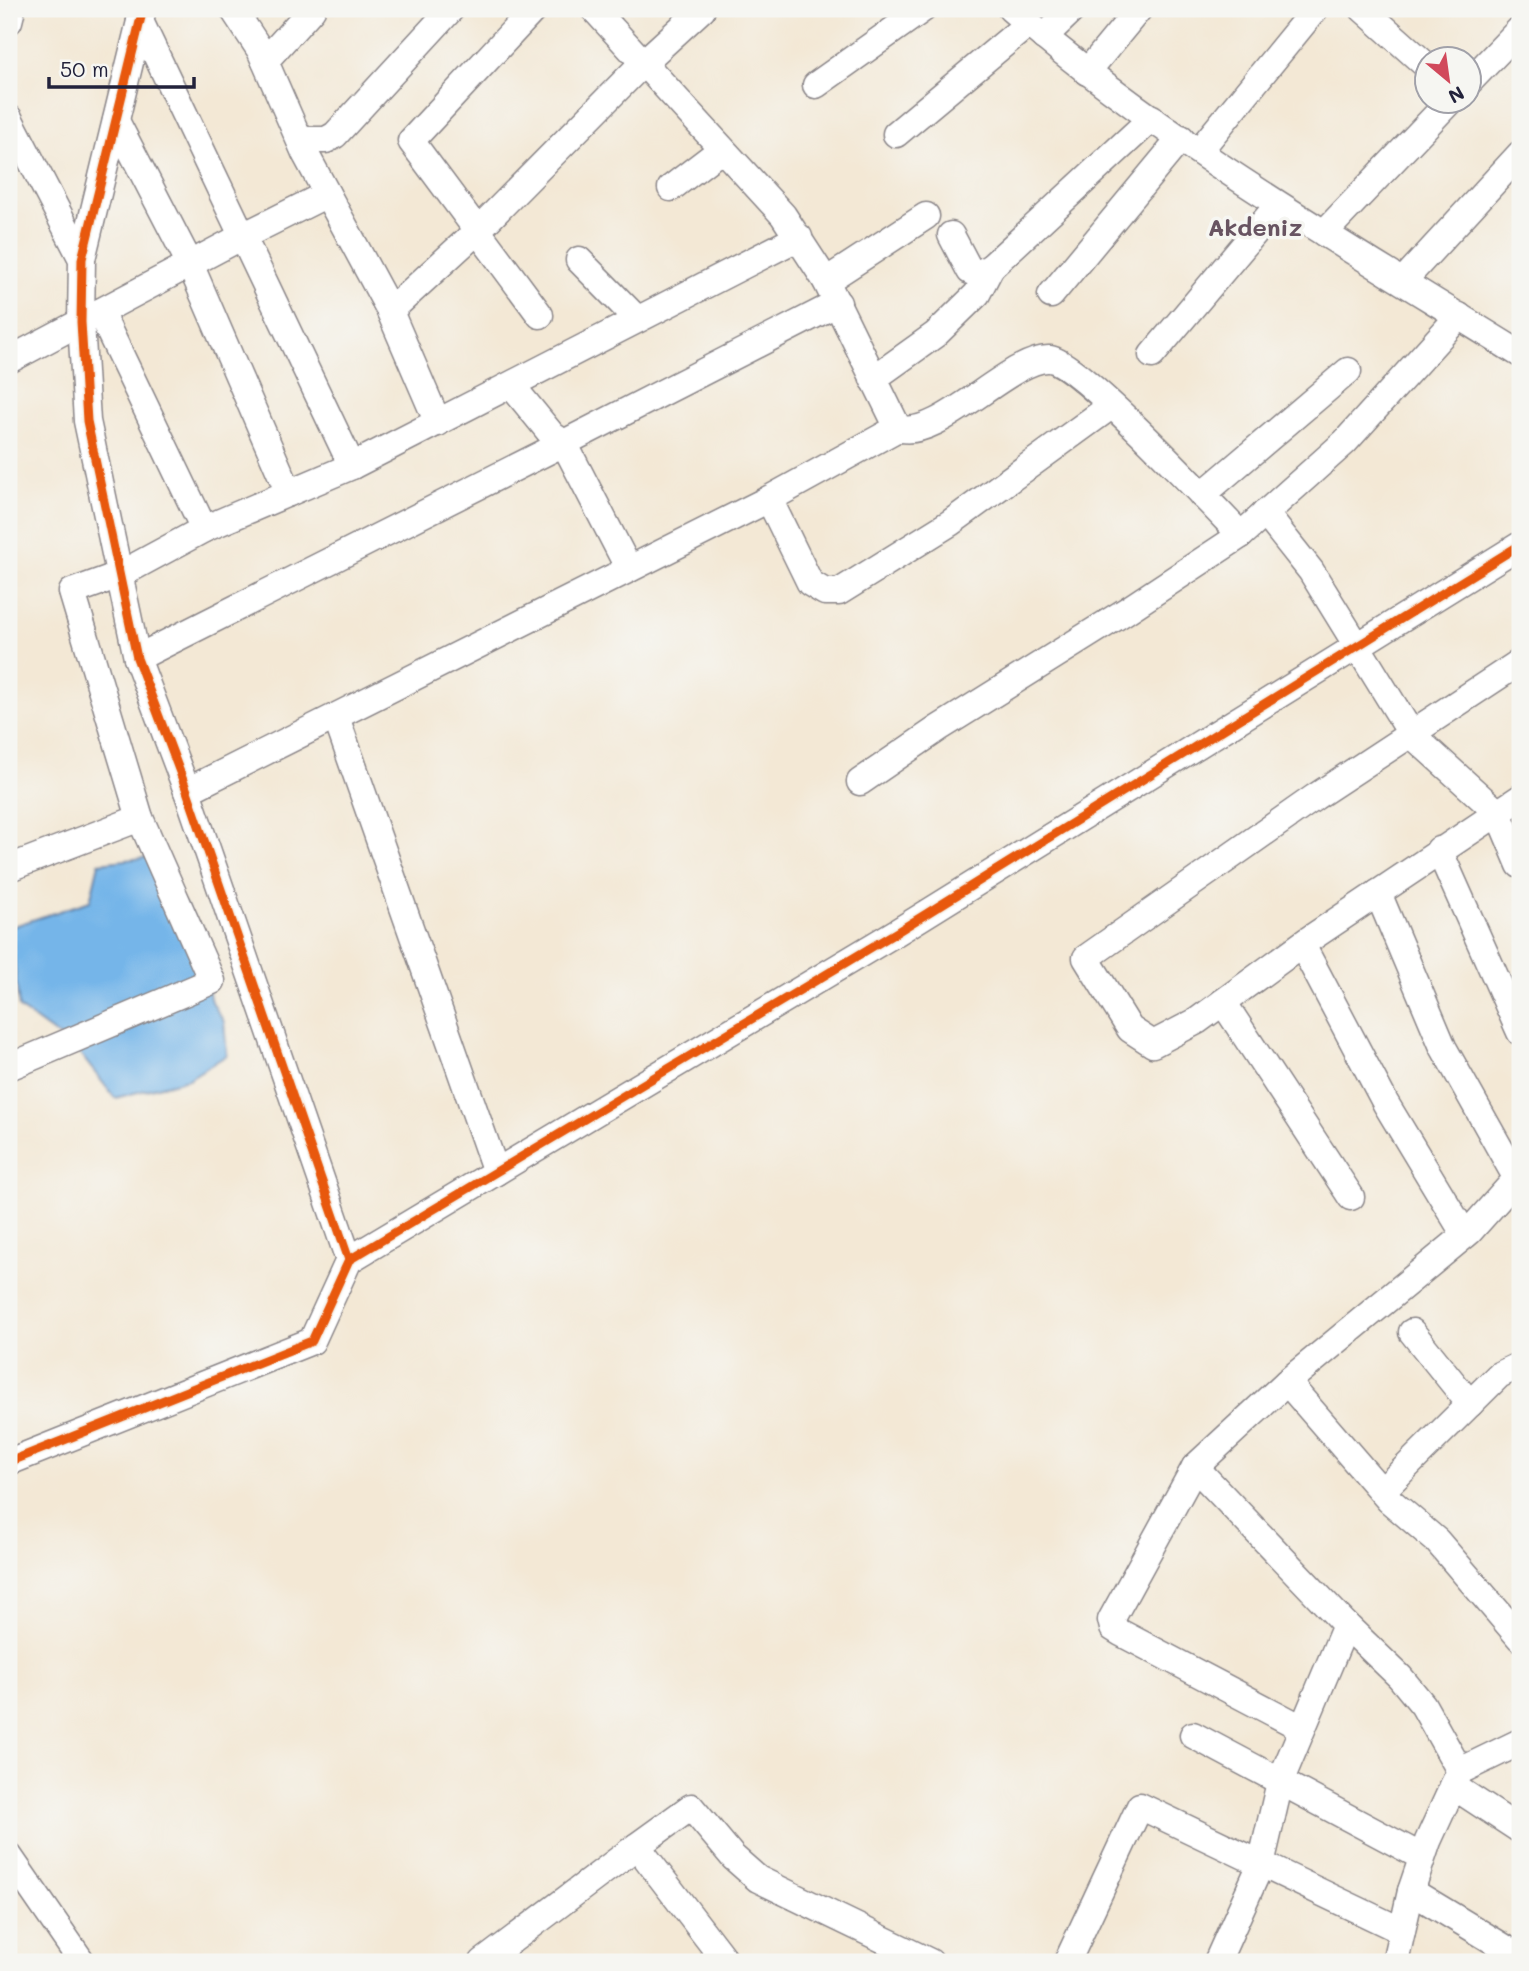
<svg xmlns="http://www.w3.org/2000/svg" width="1529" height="1971" font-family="Mali,sans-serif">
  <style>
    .water { fill: #75b5e9; stroke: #4c6c92; stroke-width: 2 }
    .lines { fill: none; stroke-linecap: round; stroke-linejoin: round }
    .minor-casing { stroke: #8a8588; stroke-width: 29 }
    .minor { stroke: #fff; stroke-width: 26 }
    .cycleway-casing { stroke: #f6f6f2; stroke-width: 13 }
    .cycleway { stroke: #e8590c; stroke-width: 9 }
    .labels { text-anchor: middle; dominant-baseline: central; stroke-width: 7; stroke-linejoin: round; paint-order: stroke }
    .district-label { font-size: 24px; font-weight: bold; fill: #685462; stroke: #f6f6f2 }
  </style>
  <rect width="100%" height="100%" fill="#f6f6f2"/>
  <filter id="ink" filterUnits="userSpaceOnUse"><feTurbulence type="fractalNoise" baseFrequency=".0143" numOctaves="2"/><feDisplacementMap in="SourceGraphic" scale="14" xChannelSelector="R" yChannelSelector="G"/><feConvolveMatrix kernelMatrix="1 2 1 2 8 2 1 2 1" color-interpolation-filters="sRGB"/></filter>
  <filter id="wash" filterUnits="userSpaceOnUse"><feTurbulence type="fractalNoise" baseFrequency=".00686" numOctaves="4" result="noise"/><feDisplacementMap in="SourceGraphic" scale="28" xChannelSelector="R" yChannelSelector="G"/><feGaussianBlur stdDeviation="1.57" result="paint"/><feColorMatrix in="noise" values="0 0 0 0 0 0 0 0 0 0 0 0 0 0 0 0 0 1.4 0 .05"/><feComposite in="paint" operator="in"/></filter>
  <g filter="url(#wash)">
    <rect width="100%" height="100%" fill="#f3e8d5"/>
    <!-- water -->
    <path class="water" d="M152,857l47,68 11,74 14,23 3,33 -39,24 -73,19 -38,-48 -58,-42 -8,-81 79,-26 9,-38z"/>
  </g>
  <g filter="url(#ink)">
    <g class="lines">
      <defs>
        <g id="minor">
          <path d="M143,9l-61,250 -1,63 6,99 50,237 50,133 162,469"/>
          <path d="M233,9l27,41 45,103 83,154 50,116"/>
          <path d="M534,9l-123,132 129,174"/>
          <path d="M594,9l189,206 43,66 72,147c40,14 113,-72 152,-69 28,3 164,148 191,176"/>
          <path d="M1011,9c156,135 335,237 509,345"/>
          <path d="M1363,9l65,58"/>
          <path d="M9,21l3,-12"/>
          <path d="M140,21l212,445"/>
          <path d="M1044,37l29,-28"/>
          <path d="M265,61l47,-52"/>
          <path d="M1087,72l52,-63"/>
          <path d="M1470,81l50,-52"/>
          <path d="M816,85l107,-76"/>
          <path d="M9,118l73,141"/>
          <path d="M116,121l74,143 99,229"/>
          <path d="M896,134l132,-110"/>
          <path d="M300,140h26l9,-5 116,-126"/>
          <path d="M1199,151l116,-142"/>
          <path d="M671,188l51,-39"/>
          <path d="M1324,233l125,-131"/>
          <path d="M951,235l19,36 8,3 13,-7 161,-149"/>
          <path d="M579,260l58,59"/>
          <path d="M826,281l100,-65"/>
          <path d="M1403,281l117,-127"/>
          <path d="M1051,295l130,-157"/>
          <path d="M390,311l87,-80 166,-168 59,-54"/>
          <path d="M100,312l104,217"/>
          <path d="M1152,355l126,-150"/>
          <path d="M9,360l234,-124 84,-42"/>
          <path d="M873,379l63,-45 41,-40 14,-27"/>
          <path d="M512,386l40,49 12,8 274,-140"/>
          <path d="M1202,495l146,-124"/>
          <path d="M769,499l41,84 15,9h14l111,-69 161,-117"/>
          <path d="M1265,513l46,58 101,164 86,78 22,52"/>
          <path d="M137,658l427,-215 65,126"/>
          <path d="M1520,662l-205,135 -229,161 44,71 23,15 44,-23 111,-81 212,-142"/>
          <path d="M336,717l160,455"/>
          <path d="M860,782l79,-54 187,-117 115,-76 104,-93 114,-126"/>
          <path d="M187,791l582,-292 129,-71"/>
          <path d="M1439,850l81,182"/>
          <path d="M9,868l131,-50 -68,-226 47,-17 85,-46 148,-63 447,-229"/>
          <path d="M1378,893l65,154 74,132"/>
          <path d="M1302,945l84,159 79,131"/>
          <path d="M1223,1002l128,195"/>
          <path d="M9,1067l203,-86 -72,-163"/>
          <path d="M1412,1332l58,72"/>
          <path d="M1287,1382l102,118 48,41 83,97"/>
          <path d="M9,1462l303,-121 37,-81 548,-328 623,-387"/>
          <path d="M1195,1467l151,158 54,52 23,28 37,66"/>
          <path d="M1382,1491l117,-116 21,-10"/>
          <path d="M1302,1728l-181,-95 -8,-5 -2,-8 84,-153 92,-85 182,-150 51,-57"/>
          <path d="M1193,1735l229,122"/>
          <path d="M1453,1786l67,44"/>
          <path d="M637,1846l54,-39 42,50 25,22 172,83"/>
          <path d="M9,1856l73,106"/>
          <path d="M1411,1891l109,66"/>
          <path d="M483,1962l154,-116 89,116"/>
          <path d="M1067,1962l73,-156 262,125"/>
          <path d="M1217,1962l44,-98 19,-82 66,-157"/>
          <path d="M1395,1962l16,-71 17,-50 32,-70 60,-29"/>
        </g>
      </defs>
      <!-- minor casing -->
      <use href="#minor" class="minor-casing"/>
      <!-- minor -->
      <use href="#minor" class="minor"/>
      <defs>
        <g id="cycleway">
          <path d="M143,9l-61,250 -1,63 6,99 50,237 50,133 162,469"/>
          <path d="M9,1462l303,-121 37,-81 548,-328 623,-387"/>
        </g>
      </defs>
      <!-- cycleway casing -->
      <use href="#cycleway" class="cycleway-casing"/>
      <!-- cycleway -->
      <use href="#cycleway" class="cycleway"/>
    </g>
  </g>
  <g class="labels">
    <!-- district labels -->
    <g class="district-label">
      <text x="1255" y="226">Akdeniz</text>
    </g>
  </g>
  <!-- margin -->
  <rect width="1529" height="1971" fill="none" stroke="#f6f6f2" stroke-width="35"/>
  <!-- north arrow -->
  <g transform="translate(1448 80) rotate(151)"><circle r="33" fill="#f6f6f2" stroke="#a1a1a9" stroke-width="2"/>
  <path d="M0-5L12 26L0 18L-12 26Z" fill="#d1495b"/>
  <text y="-10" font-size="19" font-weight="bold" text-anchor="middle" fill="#22223b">N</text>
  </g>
  <!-- scale -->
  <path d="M49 77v10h145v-10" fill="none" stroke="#22223b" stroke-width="3.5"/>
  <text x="60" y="77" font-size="21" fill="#22223b" stroke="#f6f6f2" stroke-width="5" paint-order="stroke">50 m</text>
</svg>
